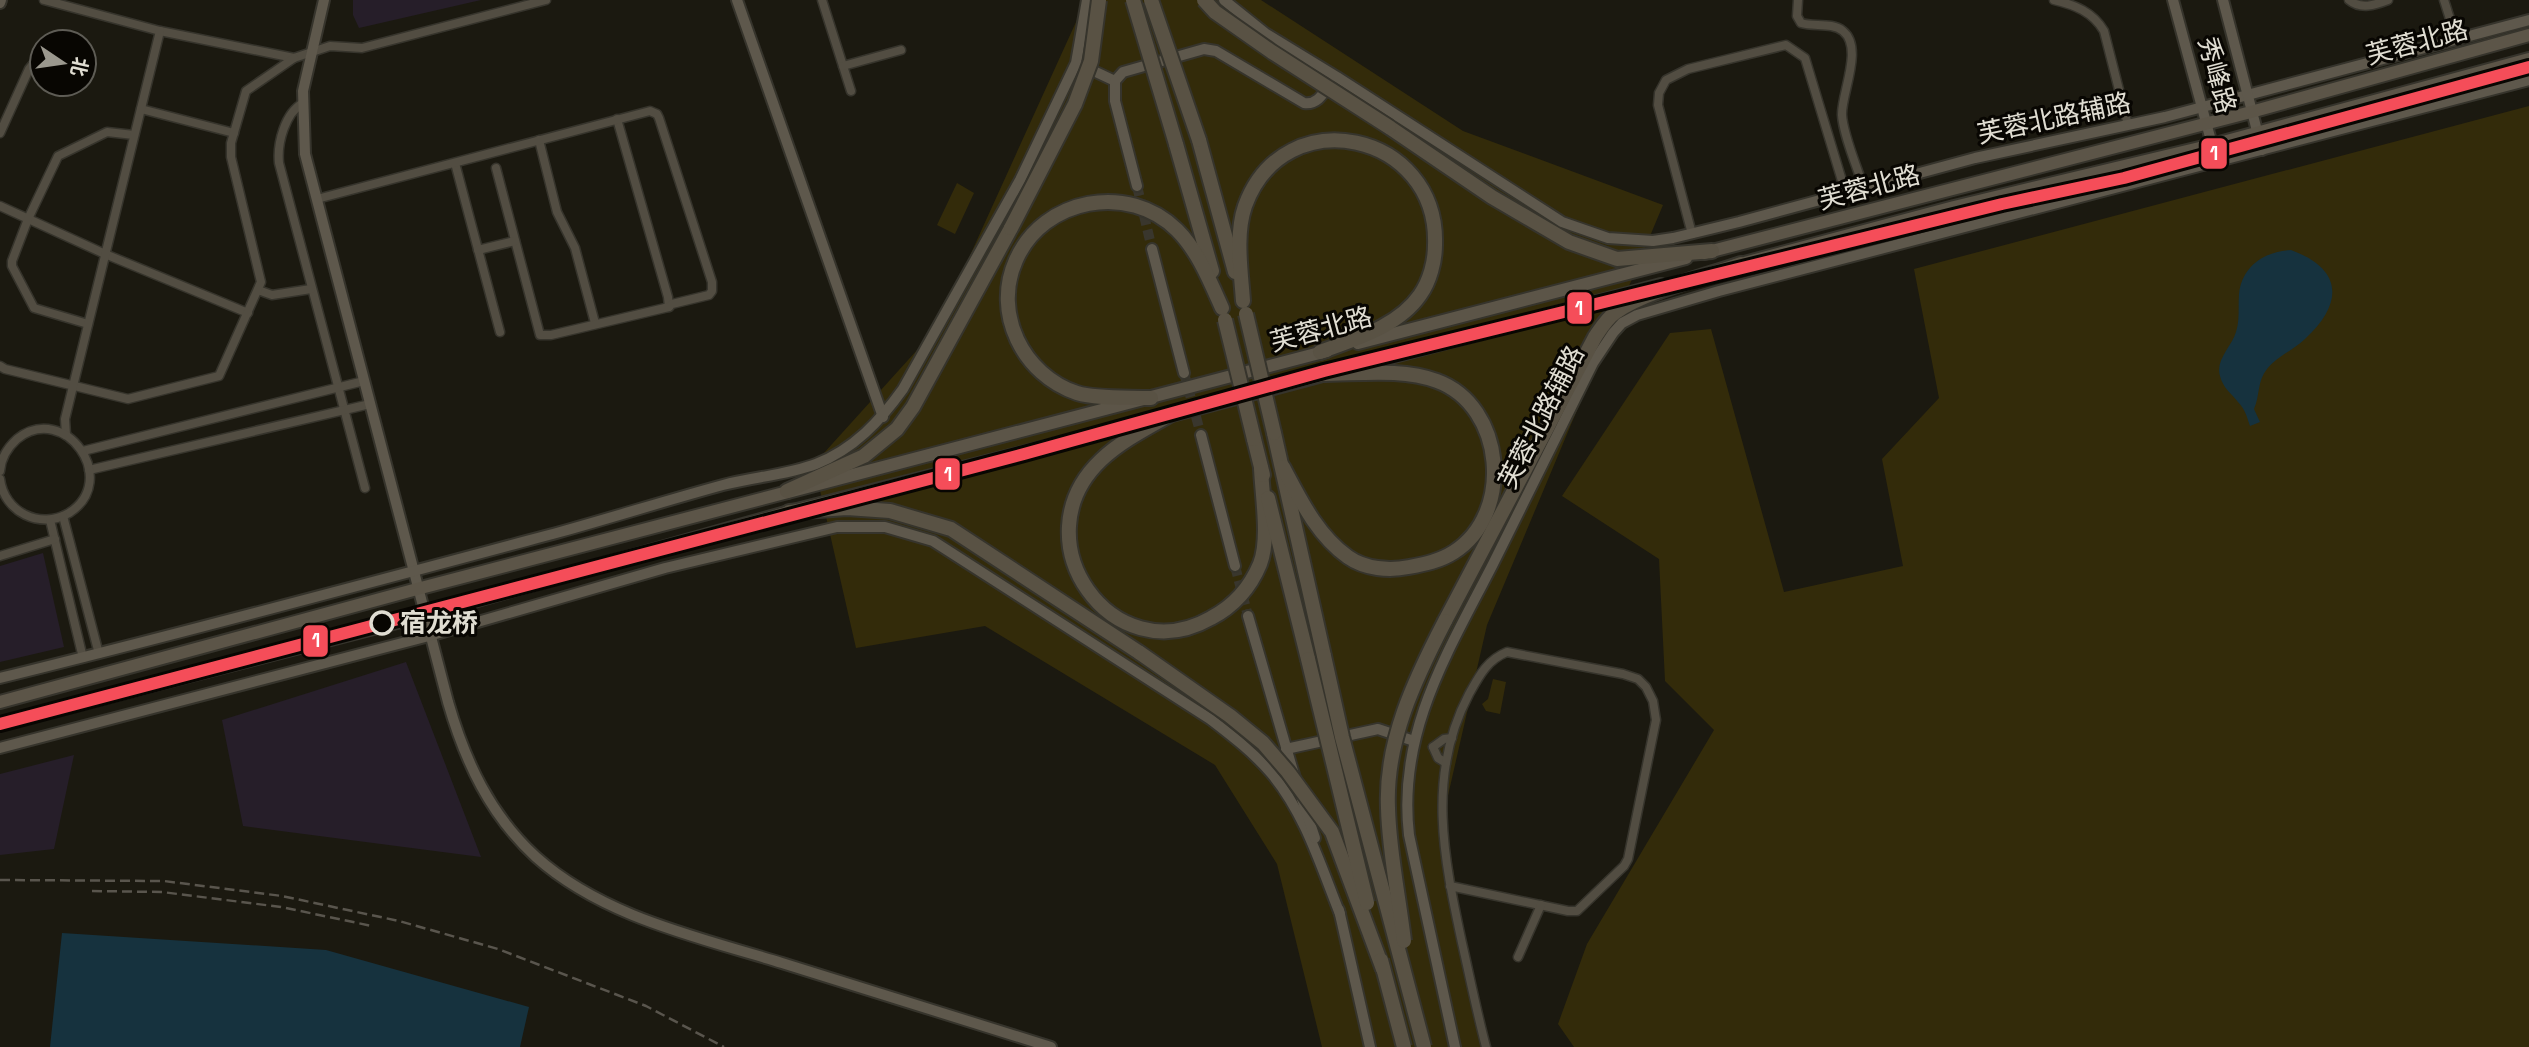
<svg xmlns="http://www.w3.org/2000/svg" width="2529" height="1047" font-family="'Space Grotesk','Noto Sans SC',sans-serif">
  <style>
    .commercial { fill: #261e29 }
    .green { fill: #332b0a }
    .water { fill: #16323e }
    .lines { fill: none; stroke-linecap: round; stroke-linejoin: round }
    .secondary-tunnel { stroke: #39362d; stroke-width: 10; stroke-dasharray: 10 5; stroke-linecap: butt }
    .street-casing { stroke: #36342c; stroke-width: 11 }
    .secondary-casing { stroke: #36342c; stroke-width: 14 }
    .primary-casing { stroke: #36342c; stroke-width: 16 }
    .highway-casing { stroke: #36342c; stroke-width: 18 }
    .street { stroke: #524d42; stroke-width: 8 }
    .secondary { stroke: #5e584c; stroke-width: 10 }
    .primary { stroke: #5c5548; stroke-width: 12 }
    .highway { stroke: #595244; stroke-width: 14 }
    .rail { stroke: #59554d; stroke-width: 2.5; stroke-dasharray: 10 5; stroke-linecap: butt }
    .highway-bridge-casing { stroke: #36342c; stroke-width: 18; stroke-linecap: butt }
    .highway-bridge { stroke: #595244; stroke-width: 14 }
    .metro-1-casing { stroke: #080602; stroke-width: 18 }
    .metro-1 { stroke: #f54d59; stroke-width: 12 }
    .stop-dot { fill: #080602; stroke: #e0ddd2; stroke-width: 3.5 }
    .labels { text-anchor: middle; dominant-baseline: central; stroke-width: 6; stroke-linejoin: round; paint-order: stroke }
    .street-label { font-size: 26px; fill: #e0ddd2; stroke: #080602 }
    .stop-label { font-size: 26px; font-weight: bold; fill: #e0ddd2; stroke: #080602; text-anchor: start }
    .line-badge { stroke: #080602; stroke-width: 2.5 }
    .badge-label { font-size: 19px; text-anchor: middle; font-weight: bold; fill: #fff }
  </style>
  <rect width="100%" height="100%" fill="#1b1910"/>
  <!-- commercial -->
  <g class="commercial">
    <path d="M353,0h128l-122,28 -6,-13z"/>
    <path d="M43,553l21,94 -64,15v-96z"/>
    <path d="M406,662l75,195 -238,-31 -21,-106z"/>
    <path d="M74,755l-20,94 -54,6v-81z"/>
  </g>
  <!-- green -->
  <g class="green">
    <path d="M1086,0h175l202,131 200,74 -176,420 -43,188 38,234h-160l-45,-183 -62,-99 -230,-139 -129,22 -42,-184 123,-136z"/>
    <path d="M2529,106v941h-955l-16,-23 29,-80 127,-214 -49,-49 -6,-122 -97,-63 108,-163 41,-4 73,263 119,-26 -21,-107 57,-61 -25,-129z"/>
    <path d="M957,183l17,10 -19,41 -18,-9z"/>
    <path d="M1493,679l13,3 -6,32 -14,-3 -4,-7 6,-5z"/>
  </g>
  <!-- water -->
  <g class="water">
    <path d="M2291,250c52,19 53,53 14,89 -11,11 -28,17 -38,30 -10,12 -7,27 -13,40l6,13 -10,4c-3,-9 -5,-17 -12,-24 -7,-9 -15,-14 -18,-26 -5,-16 12,-30 16,-44 4,-13 2,-24 3,-38 3,-28 26,-43 52,-44z"/>
    <path d="M62,933l264,17 203,57 -9,40h-470z"/>
  </g>
  <g class="lines">
    <!-- secondary-tunnel -->
    <g class="secondary-tunnel">
      <path d="M1137,186l15,63"/>
      <path d="M1184,373l17,62"/>
      <path d="M1235,566l13,50"/>
    </g>
    <defs>
      <g id="street">
        <path d="M44,0l116,31 134,27 36,-12 32,2 184,-48"/>
        <path d="M822,0l29,91"/>
        <path d="M1798,0l-1,16 4,7c13,4 31,-1 42,8 21,17 -2,63 -1,84 1,20 16,54 22,74"/>
        <path d="M2054,0c21,5 39,12 50,31l24,94"/>
        <path d="M2349,0c12,10 26,5 39,0"/>
        <path d="M2444,0l13,41"/>
        <path d="M843,66l58,-16"/>
        <path d="M303,103c-18,10 -26,40 -24,60l86,325"/>
        <path d="M141,109l93,24"/>
        <path d="M617,119l51,178 1,10"/>
        <path d="M0,133l29,-64 13,-16"/>
        <path d="M539,140l18,72 18,36 20,75"/>
        <path d="M455,163l45,169"/>
        <path d="M317,199l333,-88 7,3 2,4 53,164v9l-3,4 -37,9 -3,3 -118,28h-11l-44,-167"/>
        <path d="M0,206l105,48 143,59"/>
        <path d="M1692,234l-34,-129 1,-12 7,-13 22,-11 98,-24 19,13 41,136"/>
        <path d="M478,250l37,-9"/>
        <path d="M258,290l14,5 39,-6"/>
        <path d="M88,324l-54,-16 -22,-42v-5l16,-42 30,-63 49,-24 27,3"/>
        <path d="M0,366l5,3 123,30 91,-23 42,-94 -30,-125v-14l15,-52 48,-33"/>
        <path d="M66,435l-1,-16 95,-388"/>
        <path d="M83,451l281,-70"/>
        <path d="M89,470l281,-66"/>
        <path d="M0,471c1,-13 7,-23 17,-32 48,-38 104,41 52,74 -29,17 -65,-1 -69,-34"/>
        <path d="M63,516l36,138"/>
        <path d="M50,520l33,138"/>
        <path d="M0,556l55,-17"/>
        <path d="M1433,747l5,11 8,5"/>
        <path d="M1433,747l11,-8 8,-1"/>
        <path d="M1450,886l118,25h9l47,-45 4,-7 28,-139 -3,-19 -7,-14 -8,-8 -15,-5 -116,-22c-20,8 -28,24 -38,42 -43,81 -25,165 -7,249 8,35 15,70 24,104"/>
        <path d="M1518,957l23,-52"/>
      </g>
      <g id="secondary">
        <path d="M324,0l-21,91 2,63 143,548c17,59 42,113 88,155 67,60 162,80 246,106 90,28 179,56 269,84"/>
        <path d="M737,0l146,417"/>
        <path d="M1224,0l41,33 72,44 225,145 46,16 45,3 20,-3 66,-16 236,-64 190,-41 364,-97"/>
        <path d="M2173,0l44,163"/>
        <path d="M2223,0l39,150"/>
        <path d="M0,3l1,-3"/>
        <path d="M1083,66l32,15"/>
        <path d="M1137,186l-22,-85v-20l8,-9 81,-23 12,2 88,52c13,2 19,-9 26,-19"/>
        <path d="M1152,249l32,124"/>
        <path d="M1201,435l34,131"/>
        <path d="M1248,616l47,162"/>
        <path d="M0,678c187,-46 373,-96 560,-146 54,-15 108,-32 163,-47 30,-8 64,-10 93,-21 38,-15 64,-43 87,-75l117,-209 56,-117 11,-63"/>
        <path d="M0,748l429,-112 236,-68 172,-41h48l48,14 277,178c22,17 43,33 61,54 34,40 50,94 69,141"/>
        <path d="M1286,749l92,-20 36,12"/>
        <path d="M1300,793l15,45"/>
        <path d="M1339,910l31,137"/>
        <path d="M1455,1047l-46,-212c-12,-103 39,-183 84,-271 34,-67 67,-134 100,-201l20,-30 9,-10 15,-8 82,-24 810,-211"/>
      </g>
      <g id="primary">
        <path d="M1704,253l547,-141 278,-77"/>
        <path d="M1733,266l221,-59 258,-62 317,-86"/>
        <path d="M1358,343l328,-85"/>
        <path d="M0,702l417,-113 910,-238"/>
        <path d="M0,724l424,-109 365,-103 379,-96 493,-131"/>
      </g>
      <g id="highway">
        <path d="M1389,127l103,70 77,45 48,17 95,-8"/>
        <path d="M1199,140l36,132"/>
        <path d="M1176,144l36,127"/>
        <path d="M1243,301c-2,-30 -8,-66 2,-95 39,-108 194,-74 190,39 0,16 -5,36 -15,50 -22,32 -66,44 -100,57"/>
        <path d="M1151,398c-22,-1 -55,1 -74,-5 -54,-18 -85,-80 -61,-133 27,-62 113,-78 161,-30 21,21 33,51 45,78"/>
        <path d="M1168,416c-23,13 -48,26 -67,44 -84,80 12,214 110,158 23,-12 39,-30 49,-54 10,-25 2,-69 1,-96"/>
        <path d="M1274,433l50,223"/>
        <path d="M1254,439l9,36"/>
        <path d="M1283,467c17,32 34,68 65,90 17,12 41,14 61,10 16,-3 31,-6 45,-15 60,-38 51,-146 -17,-171 -35,-13 -78,-7 -116,-7"/>
        <path d="M787,491l77,-35 33,-27 16,-22 98,-179"/>
        <path d="M1268,498l40,161"/>
        <path d="M789,512l58,-4 43,3 61,18 189,124"/>
        <path d="M1445,621l150,-284c6,-9 12,-19 21,-25 28,-20 91,-36 125,-48"/>
      </g>
    </defs>
    <!-- street casing -->
    <use href="#street" class="street-casing"/>
    <!-- secondary casing -->
    <use href="#secondary" class="secondary-casing"/>
    <!-- primary casing -->
    <use href="#primary" class="primary-casing"/>
    <!-- highway casing -->
    <use href="#highway" class="highway-casing"/>
    <!-- street -->
    <use href="#street" class="street"/>
    <!-- secondary -->
    <use href="#secondary" class="secondary"/>
    <!-- primary -->
    <use href="#primary" class="primary"/>
    <!-- highway -->
    <use href="#highway" class="highway"/>
    <!-- rail -->
    <g class="rail">
      <path d="M0,880l164,1 118,15 117,25 99,28 148,57 78,41"/>
      <path d="M92,891l70,1 119,15 91,19"/>
    </g>
    <defs>
      <g id="highway-bridge">
        <path d="M1133,0l43,144"/>
        <path d="M1151,0l48,140"/>
        <path d="M1204,0l11,12 57,40 117,75"/>
        <path d="M1011,228l64,-124 16,-43 8,-61"/>
        <path d="M1246,314l28,119"/>
        <path d="M1225,320l29,119"/>
        <path d="M1140,653l90,63 33,27 25,29 44,60 51,137"/>
        <path d="M1324,656l18,81 82,310"/>
        <path d="M1308,659l59,244"/>
        <path d="M1404,941c-5,-44 -15,-89 -16,-133 -3,-67 27,-129 57,-187"/>
        <path d="M1381,960l23,87"/>
      </g>
    </defs>
    <!-- highway-bridge casing -->
    <use href="#highway-bridge" class="highway-bridge-casing"/>
    <!-- highway-bridge -->
    <use href="#highway-bridge" class="highway-bridge"/>
    <defs>
      <path id="metro-1" d="M0,724l1024,-270 300,-83 678,-167 122,-26 405,-111"/>
    </defs>
    <!-- metro-1 casing -->
    <use href="#metro-1" class="metro-1-casing"/>
    <!-- metro-1 -->
    <use href="#metro-1" class="metro-1"/>
  </g>
  <!-- markers -->
  <circle class="stop-dot" cx="382" cy="623" r="11"/>
  <g class="labels">
    <!-- street labels -->
    <g class="street-label">
      <text transform="translate(2417 42) rotate(-15)">芙蓉北路</text>
      <text transform="translate(2217 75) rotate(75)">秀峰路</text>
      <text transform="translate(2054 118) rotate(-12)">芙蓉北路辅路</text>
      <text transform="translate(1869 187) rotate(-15)">芙蓉北路</text>
      <text transform="translate(1321 329) rotate(-15)">芙蓉北路</text>
      <text transform="translate(1541 417) rotate(-63)">芙蓉北路辅路</text>
    </g>
    <!-- stop labels -->
    <g class="stop-label">
      <text x="400" y="623">宿龙桥</text>
    </g>
  </g>
  <g class="line-badge">
    <rect x="2200" y="137" width="28" height="33" rx="7" fill="#f54d59"/>
    <rect x="1566" y="291" width="27" height="34" rx="7" fill="#f54d59"/>
    <rect x="934" y="457" width="27" height="34" rx="7" fill="#f54d59"/>
    <rect x="302" y="624" width="27" height="34" rx="7" fill="#f54d59"/>
  </g>
  <g class="badge-label">
    <text x="2214" y="160">1</text>
    <text x="1579" y="315">1</text>
    <text x="948" y="481">1</text>
    <text x="316" y="647">1</text>
  </g>
  <!-- north arrow -->
  <g transform="translate(63 63) rotate(103)"><circle r="33" fill="#080602" stroke="#5e5c55" stroke-width="2"/>
  <path d="M0-5L12 26L0 18L-12 26Z" fill="#9b988e"/>
  <text y="-10" font-size="19" font-weight="bold" text-anchor="middle" fill="#e0ddd2">北</text>
  </g>
</svg>
